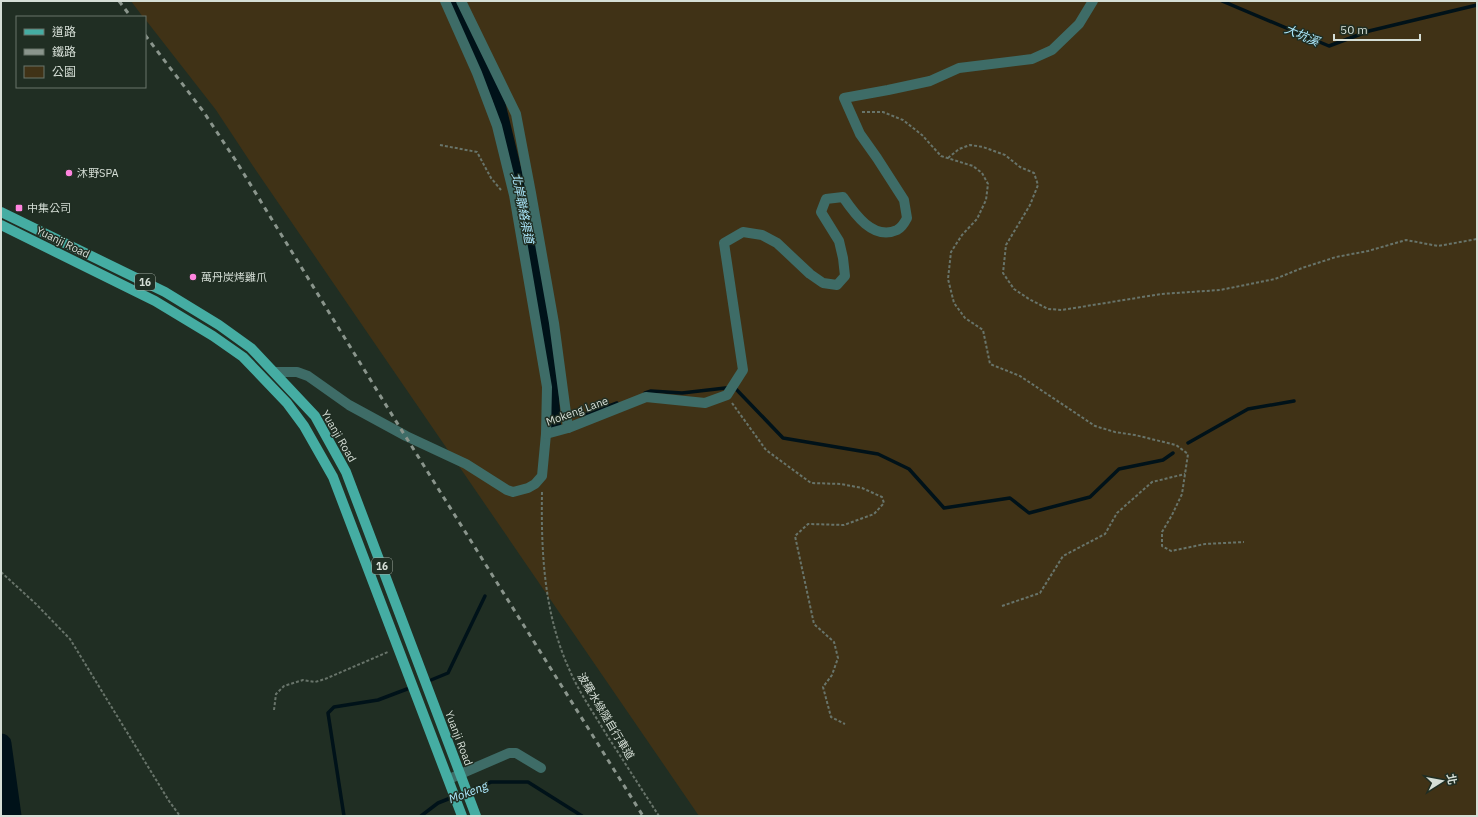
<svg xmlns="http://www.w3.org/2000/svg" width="1478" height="817" font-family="'IBM Plex Sans','Noto Sans TC',sans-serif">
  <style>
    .green { fill: #403216 }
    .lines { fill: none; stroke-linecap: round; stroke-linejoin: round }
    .stream { stroke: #001219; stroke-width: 3.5 }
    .canal { stroke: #001219; stroke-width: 12 }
    .river { stroke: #001219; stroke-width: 21 }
    .path { stroke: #68746a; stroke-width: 2; stroke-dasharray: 3 2; stroke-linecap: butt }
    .minor { stroke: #3e6c67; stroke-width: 10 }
    .major { stroke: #45ada3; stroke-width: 10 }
    .rail { stroke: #8a958c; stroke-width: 3; stroke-dasharray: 5 5; stroke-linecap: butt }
    .poi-dot { fill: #ff85df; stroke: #202e23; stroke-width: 1.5 }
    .labels { text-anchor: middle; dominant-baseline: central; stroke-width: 3; stroke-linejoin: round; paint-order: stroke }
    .shield { fill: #202e23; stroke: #9fa9a0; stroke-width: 1 }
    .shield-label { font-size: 10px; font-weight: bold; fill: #d5ded6 }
    .poi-label { font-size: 11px; fill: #d5ded6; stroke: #202e23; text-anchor: start }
    .street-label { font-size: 11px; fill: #d5ded6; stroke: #202e23 }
    .water-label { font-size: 12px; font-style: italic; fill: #ade9fe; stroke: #202e23 }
  </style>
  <rect width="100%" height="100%" fill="#202e23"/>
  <!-- green -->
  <path class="green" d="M131,1h1346v815h-778l-446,-650 -37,-56 -71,-91v-2h-2z"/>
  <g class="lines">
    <!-- stream -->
    <g class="stream">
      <path d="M1222,1l107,45 40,-15 108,-26"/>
      <path d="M645,393l6,-2 31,2 52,-6 49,51 95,16 31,15 35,39 66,-10 19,15 61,-16 29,-28 44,-9 10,-7"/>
      <path d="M585,415l32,-12"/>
      <path d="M1188,443l60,-34 46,-8"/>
      <path d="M431,680l17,-7 37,-77"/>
      <path d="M344,816l-16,-103 6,-6 44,-7 29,-11"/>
      <path d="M421,816l17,-13 53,-21h37l54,34"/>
    </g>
    <!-- canal -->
    <path class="canal" d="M452,1l46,97 26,107 27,164 4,56"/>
    <!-- river -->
    <path class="river" d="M1,744l10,72"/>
    <!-- path -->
    <g class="path">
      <path d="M862,112h21l20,8 19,15 19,21 32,10 9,7 6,11 -2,16 -9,19 -15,16 -11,17 -3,27 6,24 11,15 18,12 7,34 30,12 75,50 20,6 20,3 41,10 12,9 -6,40 -10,21 -10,17v14l9,5 34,-7 39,-2"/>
      <path d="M440,145l37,7 14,26 10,12"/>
      <path d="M948,158l11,-9 11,-4 13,2 22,8 15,12 14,6 4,12 -8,20 -24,40 -3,28 11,16 15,10 19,10 14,1 99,-16 59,-4 55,-11 27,-11 34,-11 32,-6 38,-11 32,6 39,-7"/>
      <path d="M732,403l34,47 45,33 30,1 21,4 20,9 2,6 -10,11 -30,11 -36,-1 -13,12 19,88 20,18 4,16 -6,17 -9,12 8,30 14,7"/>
      <path d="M542,492c-1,61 2,123 28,179 10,23 25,44 38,66 17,26 34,53 51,79"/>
      <path d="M1,572l35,32 34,35 99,162 11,15"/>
      <path d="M1002,606l38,-13 23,-37 42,-22 12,-21 35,-31 33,-8"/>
      <path d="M274,710l2,-16 8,-8 19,-6 12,2 10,-3 63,-27"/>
    </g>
    <!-- minor -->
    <g class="minor">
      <path d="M461,1l55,113 15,79 23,130 14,105"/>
      <path d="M275,372h22l11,4 41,29 57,31 60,28 41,26 6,2 15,-4 7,-4 7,-8 4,-42 1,-47 -33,-192 -17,-69 -20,-53 -32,-72"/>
      <path d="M546,434l22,-6 78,-31 59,6 22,-8 16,-25 -19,-127 19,-11 19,3 15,8 33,31 13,9 14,2 8,-9 -2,-18 -4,-17 -18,-29 5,-13 17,-2c11,16 30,44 54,33 4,-2 8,-8 10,-12l-3,-18 -27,-42 -17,-24 -16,-36 44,-8 42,-9 29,-13 73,-9 20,-9 27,-26 14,-23"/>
      <path d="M449,779l60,-26h7l25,15"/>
    </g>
    <!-- major -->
    <g class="major">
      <path d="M1,212l164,80 54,33 32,23 64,68 31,56 130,344"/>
      <path d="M1,225l154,76 58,35 30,21 44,46 17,23 29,51 129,339"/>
    </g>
    <!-- rail -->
    <g class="rail">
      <path d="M119,1l12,16"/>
      <path d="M145,35l58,76 33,50 153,249 254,406"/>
    </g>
  </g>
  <!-- markers -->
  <g class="poi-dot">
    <circle cx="69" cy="173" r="4"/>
    <rect x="15" y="204" width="8" height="8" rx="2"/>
    <circle cx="193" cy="277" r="4"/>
  </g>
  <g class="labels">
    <!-- shield labels -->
    <g class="shield">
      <rect x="135" y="274" width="20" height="16" rx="3"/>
      <rect x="372" y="558" width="20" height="16" rx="3"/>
    </g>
    <g class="shield-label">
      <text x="145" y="282">16</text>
      <text x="382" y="566">16</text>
    </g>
    <!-- poi labels -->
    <g class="poi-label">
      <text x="77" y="173">沐野SPA</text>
      <text x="27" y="208">中集公司</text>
      <text x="201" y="277">萬丹炭烤雞爪</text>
    </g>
    <!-- street labels -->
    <g class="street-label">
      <text transform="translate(63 242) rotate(26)">Yuanji Road</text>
      <text transform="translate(577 411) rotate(-20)">Mokeng Lane</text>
      <text transform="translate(339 436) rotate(60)">Yuanji Road</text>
      <text transform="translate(606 716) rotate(59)">波羅水綠隧自行車道</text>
      <text transform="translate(459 738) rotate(69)">Yuanji Road</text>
    </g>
    <!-- water labels -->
    <g class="water-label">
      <text transform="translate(1302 35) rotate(23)">大坑溪</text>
      <text transform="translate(523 208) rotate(79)">北岸聯絡渠道</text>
      <text transform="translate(468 792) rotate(-21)">Mokeng</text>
    </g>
  </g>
  <!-- border -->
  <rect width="1478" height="817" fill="none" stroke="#d5ded6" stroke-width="4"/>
  <!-- legend -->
  <rect x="16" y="16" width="130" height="72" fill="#202e23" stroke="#68746b"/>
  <rect x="24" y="29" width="20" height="6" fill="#45ada3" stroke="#68746b"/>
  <text x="52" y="36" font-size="12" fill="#d5ded6">道路</text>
  <rect x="24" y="49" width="20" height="6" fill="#8a958c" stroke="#68746b"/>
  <text x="52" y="56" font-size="12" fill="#d5ded6">鐵路</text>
  <rect x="24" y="66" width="20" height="12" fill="#403216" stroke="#68746b"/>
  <text x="52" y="76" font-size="12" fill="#d5ded6">公園</text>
  <!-- north arrow -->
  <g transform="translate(1442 781) rotate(79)" stroke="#202e23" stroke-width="3" paint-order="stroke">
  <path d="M0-3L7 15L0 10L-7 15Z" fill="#d5ded6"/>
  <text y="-6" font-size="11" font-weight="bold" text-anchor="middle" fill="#d5ded6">北</text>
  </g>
  <!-- scale -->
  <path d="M1334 34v6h86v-6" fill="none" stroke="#d5ded6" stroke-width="2"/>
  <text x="1340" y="34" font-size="12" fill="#d5ded6" stroke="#202e23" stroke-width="3" paint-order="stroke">50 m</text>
</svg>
